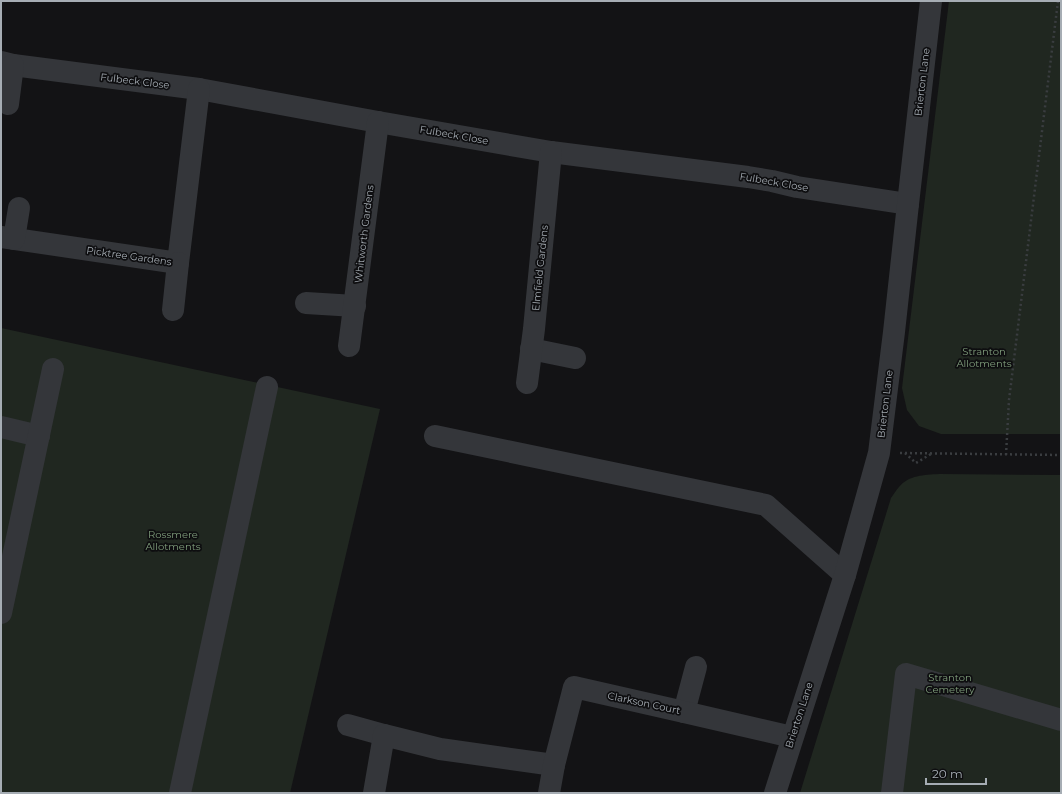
<svg xmlns="http://www.w3.org/2000/svg" width="1062" height="794" font-family="Montserrat,sans-serif">
  <style>
    .green { fill: #202720 }
    .lines { fill: none; stroke-linecap: round; stroke-linejoin: round }
    .path { stroke: #3a3d40; stroke-width: 2.5; stroke-dasharray: 2 3; stroke-linecap: butt }
    .minor { stroke: #34363a; stroke-width: 22 }
    .labels { text-anchor: middle; dominant-baseline: central; stroke-width: 3.5; stroke-linejoin: round; paint-order: stroke }
    .street-label { font-size: 10px; fill: #a6adb4; stroke: #0e0e10 }
    .park-label { font-size: 10px; fill: #819f7d; stroke: #0e0e10 }
  </style>
  <rect width="100%" height="100%" fill="#131315"/>
  <!-- green -->
  <g class="green">
    <path d="M949,1h112v433h-120l-22,-8 -12,-16 -5,-22z"/>
    <path d="M1,328l379,81 -90,384h-289z"/>
    <path d="M939,474l122,1v318h-261l91,-295c3,-4 5,-8 8,-11 10,-12 25,-12 40,-13z"/>
  </g>
  <g class="lines">
    <!-- path -->
    <g class="path">
      <path d="M900,453l161,2"/>
      <path d="M905,453l11,10 15,-9"/>
      <path d="M1006,455l3,-55 49,-399"/>
    </g>
    <!-- minor -->
    <g class="minor">
      <path d="M1,62l12,3 186,24 179,33 173,30 197,25 24,4 25,6 111,17"/>
      <path d="M8,104l5,-39"/>
      <path d="M1,237l177,26 21,-174"/>
      <path d="M14,239l5,-31"/>
      <path d="M306,303l49,3"/>
      <path d="M173,310l5,-47"/>
      <path d="M349,346l29,-224"/>
      <path d="M531,349l44,9"/>
      <path d="M527,383l7,-54 17,-177"/>
      <path d="M1,427l38,9"/>
      <path d="M435,436l331,69 79,70"/>
      <path d="M1,613l52,-244"/>
      <path d="M684,712l12,-45"/>
      <path d="M348,725l36,10"/>
      <path d="M180,793l87,-406"/>
      <path d="M374,793l10,-58 56,14 114,16"/>
      <path d="M549,793l5,-28 20,-78 110,25 108,25"/>
      <path d="M775,793l70,-218 34,-122 15,-121 14,-128 23,-203"/>
      <path d="M892,793l14,-119 155,46"/>
    </g>
  </g>
  <g class="labels">
    <!-- street labels -->
    <g class="street-label">
      <text transform="translate(135 81) rotate(7)">Fulbeck Close</text>
      <text transform="translate(922 82) rotate(-83)">Brierton Lane</text>
      <text transform="translate(454 135) rotate(10)">Fulbeck Close</text>
      <text transform="translate(774 182) rotate(10)">Fulbeck Close</text>
      <text transform="translate(364 234) rotate(-83)">Whitworth Gardens</text>
      <text transform="translate(129 256) rotate(8)">Picktree Gardens</text>
      <text transform="translate(540 268) rotate(-84)">Elmfield Gardens</text>
      <text transform="translate(885 404) rotate(-83)">Brierton Lane</text>
      <text transform="translate(644 703) rotate(12)">Clarkson Court</text>
      <text transform="translate(799 715) rotate(-72)">Brierton Lane</text>
    </g>
    <!-- park labels -->
    <g class="park-label">
      <text x="984" y="351">Stranton<tspan x="984" dy="12">Allotments</tspan></text>
      <text x="173" y="534">Rossmere<tspan x="173" dy="12">Allotments</tspan></text>
      <text x="950" y="677">Stranton<tspan x="950" dy="12">Cemetery</tspan></text>
    </g>
  </g>
  <!-- border -->
  <rect width="1062" height="794" fill="none" stroke="#a6adb4" stroke-width="4"/>
  <!-- scale -->
  <path d="M926 778v6h60v-6" fill="none" stroke="#a6adb4" stroke-width="2"/>
  <text x="932" y="778" font-size="12" fill="#a6adb4" stroke="#0e0e10" stroke-width="3" paint-order="stroke">20 m</text>
</svg>
